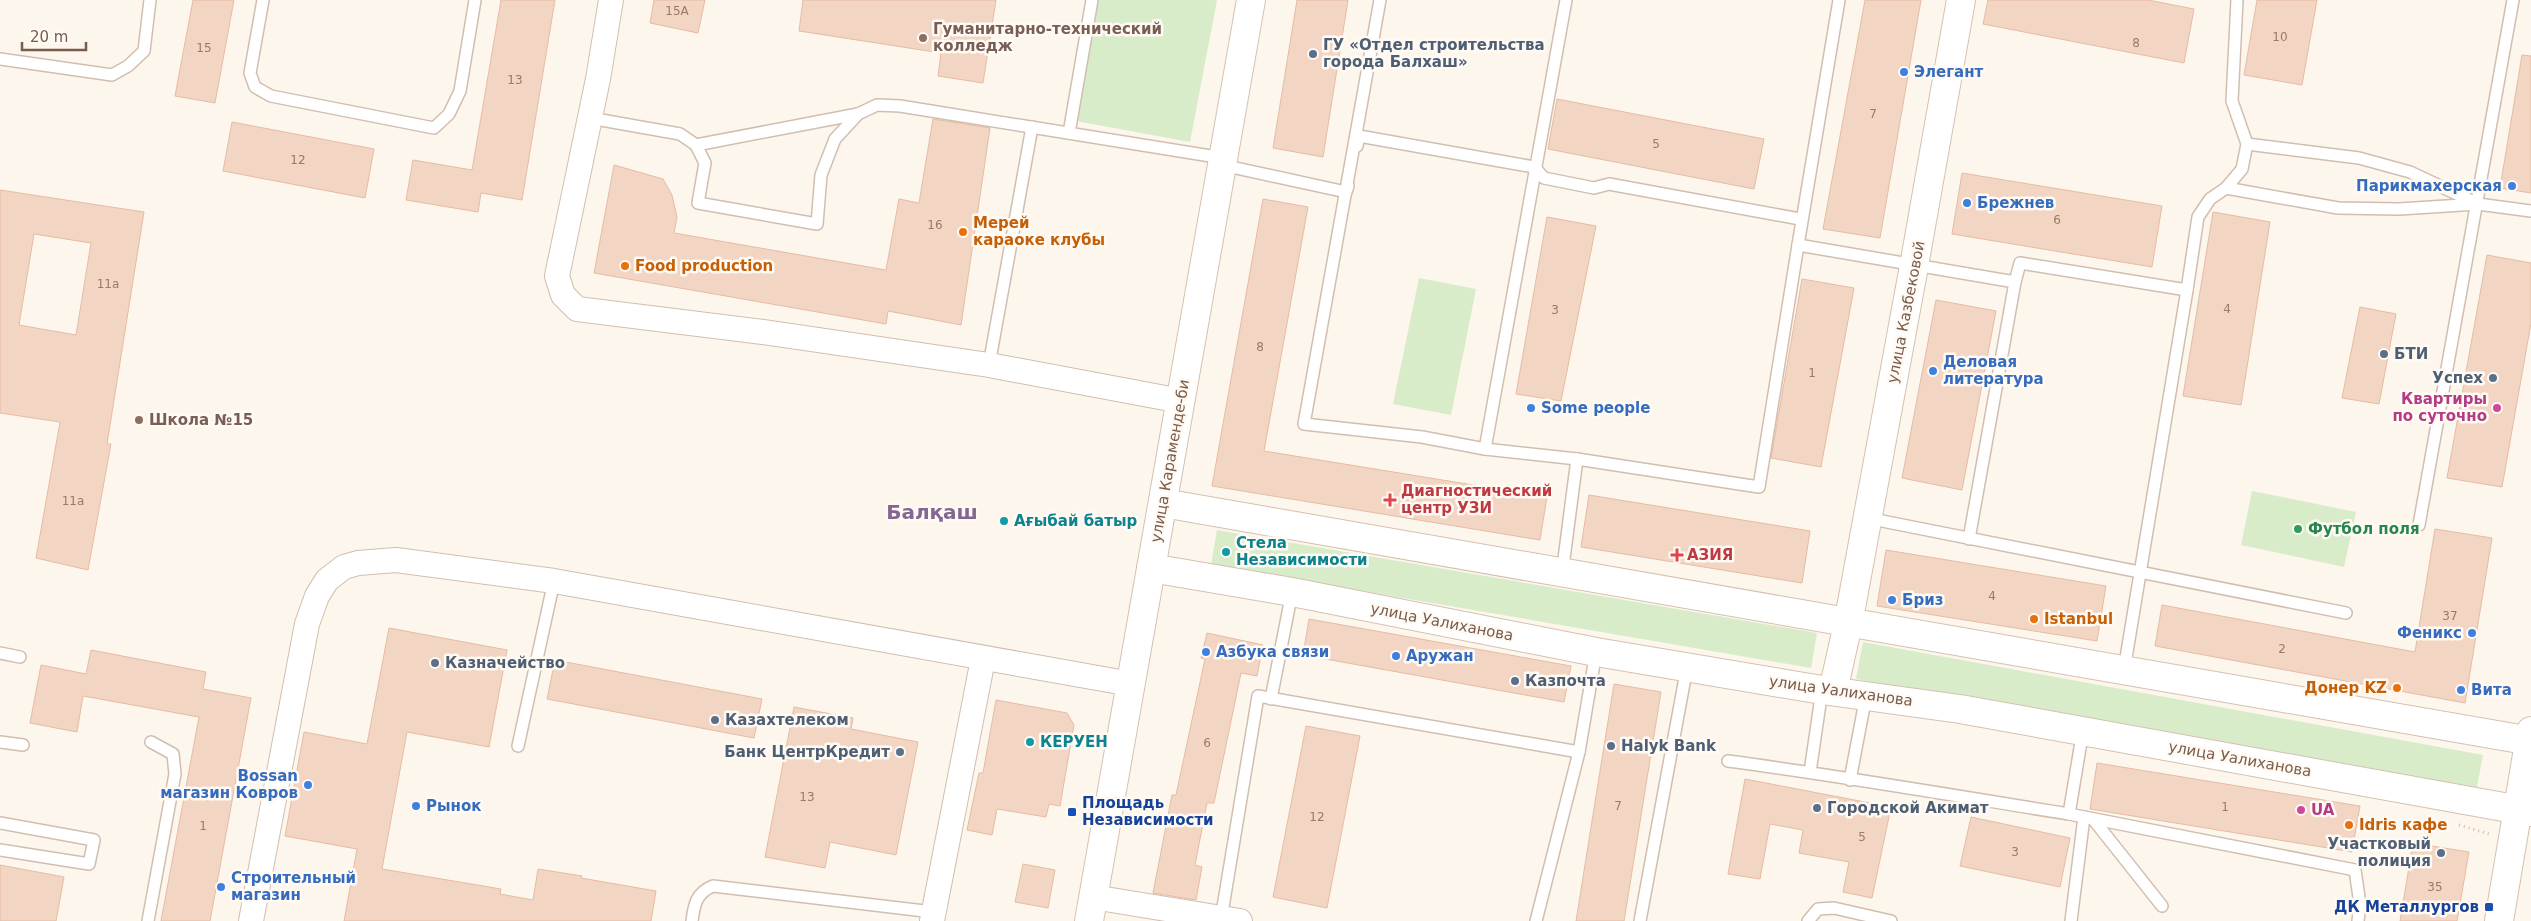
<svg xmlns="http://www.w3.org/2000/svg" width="2531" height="921" font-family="'DejaVu Sans',sans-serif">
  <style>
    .green { fill: #d8ecc9 }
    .building { fill: #f3d5c3; stroke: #e6bba3; fill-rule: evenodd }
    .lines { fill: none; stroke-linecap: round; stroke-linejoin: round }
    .lane-casing { stroke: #d1beb0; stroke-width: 14 }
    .street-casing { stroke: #d1beb0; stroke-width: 26 }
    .secondary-casing { stroke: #d6c0b0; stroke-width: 30 }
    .path { stroke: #d9b8a5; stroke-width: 3; stroke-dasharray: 1 4; stroke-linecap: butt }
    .lane { stroke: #fff; stroke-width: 11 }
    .street { stroke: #fff; stroke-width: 24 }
    .secondary { stroke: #fff; stroke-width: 28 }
    .education-dot { fill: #8d6e63; stroke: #fffaf3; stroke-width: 2 }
    .service-dot { fill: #5c6f8a; stroke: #fffaf3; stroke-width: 2 }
    .shop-dot { fill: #3f7fe0; stroke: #fffaf3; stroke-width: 2 }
    .food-dot { fill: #e8710a; stroke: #fffaf3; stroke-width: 2 }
    .hotel-dot { fill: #d1479c; stroke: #fffaf3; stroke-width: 2 }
    .health-dot { fill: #e0444e; stroke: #fffaf3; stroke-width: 2 }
    .culture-dot { fill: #0f9aa8; stroke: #fffaf3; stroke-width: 2 }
    .leisure-dot { fill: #2e9e5b; stroke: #fffaf3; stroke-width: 2 }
    .transit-dot { fill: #1a4fb4; stroke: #fffaf3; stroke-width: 2 }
    .labels { text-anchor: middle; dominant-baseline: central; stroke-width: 5; stroke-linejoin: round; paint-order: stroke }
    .number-label { font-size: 12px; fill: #987a6a }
    .education-label { font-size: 15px; font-weight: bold; fill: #785e54; stroke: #fffaf3; text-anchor: start }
    .service-label { font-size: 15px; font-weight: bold; fill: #4e5e75; stroke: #fffaf3; text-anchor: start }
    .shop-label { font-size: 15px; font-weight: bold; fill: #366cbe; stroke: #fffaf3; text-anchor: start }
    .food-label { font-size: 15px; font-weight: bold; fill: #c56008; stroke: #fffaf3; text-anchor: start }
    .street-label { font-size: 15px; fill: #7a5c4d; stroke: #fffaf3 }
    .hotel-label { font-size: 15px; font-weight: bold; fill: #b23c85; stroke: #fffaf3; text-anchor: end }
    .health-label { font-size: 15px; font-weight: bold; fill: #be3a42; stroke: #fffaf3; text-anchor: start }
    .culture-label { font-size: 15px; font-weight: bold; fill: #0d838f; stroke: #fffaf3; text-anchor: start }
    .leisure-label { font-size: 15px; font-weight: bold; fill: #27864d; stroke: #fffaf3; text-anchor: start }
    .transit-label { font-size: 15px; font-weight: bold; fill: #164399; stroke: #fffaf3; text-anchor: start }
    .district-label { font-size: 20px; font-weight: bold; fill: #846695; stroke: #fffaf3 }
  </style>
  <rect width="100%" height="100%" fill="#fdf6ec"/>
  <!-- green -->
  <g class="green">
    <path d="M1098,0h119l-27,142 -114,-21z"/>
    <path d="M1419,278l57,11 -25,126 -58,-11z"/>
    <path d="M2252,491l104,21 -12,55 -103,-22z"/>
    <path d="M1217,530l600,103 -6,35 -600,-103z"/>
    <path d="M1863,642l620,113 -7,37 -620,-113z"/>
  </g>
  <!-- building -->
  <g class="building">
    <path d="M193,0h41l-19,103 -40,-7z"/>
    <path d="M501,0h54l-33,200 -41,-7 -3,19 -72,-12 7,-40 59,10z"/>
    <path d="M654,0h51l-7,33 -48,-10z"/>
    <path d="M803,0h193l-13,83 -45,-7 3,-23 -142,-22z"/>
    <path d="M1297,0h51l-25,157 -50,-9z"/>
    <path d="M1865,0h56l-41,238 -57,-9z"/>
    <path d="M1988,0h160l46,9 -10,54 -201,-39z"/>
    <path d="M2257,0h60l-15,85 -58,-10z"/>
    <path d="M2522,55l9,1v137l-31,-5z"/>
    <path d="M1557,99l207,40 -10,50 -206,-40z"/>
    <path d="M933,119l57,9 -29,197 -73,-14 -2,13 -292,-51 20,-108 49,14 9,16 5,22 -3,16 212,37 13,-71 20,4z"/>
    <path d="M232,122l142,27 -9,49 -142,-27z"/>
    <path d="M1962,173l200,33 -10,61 -200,-33z"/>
    <path d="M0,190l144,22 -37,232h4l-23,126 -52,-12 24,-136 -60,-9zM34,234l57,9 -15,92 -57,-10z"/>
    <path d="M1263,199l45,8 -44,244 283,46 -7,43 -328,-54z"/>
    <path d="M2213,212l57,10 -29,183 -58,-9z"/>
    <path d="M1547,217l49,9 -35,175 -45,-7z"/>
    <path d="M2487,255l44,8v60l-29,164 -55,-9z"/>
    <path d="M1802,279l52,9 -33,179 -50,-9z"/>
    <path d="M1936,300l60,11 -34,179 -60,-12z"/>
    <path d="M2360,307l36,7 -17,90 -37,-6z"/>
    <path d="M1589,495l221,36 -8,52 -221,-36z"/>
    <path d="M2435,529l57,9 -27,165 -310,-57 7,-41 253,47z"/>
    <path d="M1886,550l220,36 -9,55 -220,-35z"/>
    <path d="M1309,619l262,47 -7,36 -261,-47z"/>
    <path d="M389,628l118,22 -18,97 -82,-15 -25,137 119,20 -1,5 33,6 5,-31 44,7 -1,2 75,13 -5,30h-307l13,-72 -72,-13 19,-104 63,12z"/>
    <path d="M1207,633l56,12 -6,31 -16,-3 -27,130h-7l-12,62 7,2 -6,33 -43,-7 19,-98h4l29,-136 -4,-1z"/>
    <path d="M91,650l115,22 -3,17 48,9 -41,223h-49l38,-204 -116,-21 -6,36 -47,-9 11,-58 45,9z"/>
    <path d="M555,660l207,39 -8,39 -207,-39z"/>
    <path d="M1614,684l47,8 -37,229h-48z"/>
    <path d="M996,700l71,13 7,12 -14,81 -11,-2 -3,13 -49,-8 -5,26 -25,-5 12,-57h4z"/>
    <path d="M794,707l59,11 -2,11 67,13 -22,113 -66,-13 -5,26 -60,-11z"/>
    <path d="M1306,726l54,10 -33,172 -54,-11z"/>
    <path d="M2097,763l263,43 -8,46 -262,-43z"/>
    <path d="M1745,779l146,28 -19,91 -29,-6 6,-30 -50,-9 4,-23 -33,-6 -10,55 -32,-5z"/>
    <path d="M1971,817l99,21 -10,49 -100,-21z"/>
    <path d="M2413,843l56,9 -12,69h-57z"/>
    <path d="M1023,864l32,6 -7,38 -33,-6z"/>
    <path d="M0,865l64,12 -8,44h-56z"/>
  </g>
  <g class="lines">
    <defs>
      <g id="lane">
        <path d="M263,0l-13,73 5,14 16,9 163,32 15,-14 11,-23 15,-91"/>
        <path d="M1380,0l-76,424 118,13 63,12 92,10 182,28 39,-242 217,37 -46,257"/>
        <path d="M0,59l112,16 16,-9 16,-15 6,-51"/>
        <path d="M590,118l90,16 16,11 9,18 -7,40 119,21 4,-49 14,-36 23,-25 19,-9 23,1 323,52"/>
        <path d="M1069,133l23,-133"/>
        <path d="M2247,144l112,14 51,14 66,31"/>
        <path d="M696,145l162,-31"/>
        <path d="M1357,146l2,-10 175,31 10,11 50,10 15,-4 191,35"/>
        <path d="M1222,165l124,27 2,-6"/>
        <path d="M2226,188l112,20 61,1 79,-5 53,7"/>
        <path d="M1798,245l41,-245"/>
        <path d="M2015,282l5,-19 167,27 -63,380"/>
        <path d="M2187,290l11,-73 12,-18 16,-11 16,-19 5,-25 -15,-43 5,-101"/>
        <path d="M989,365l43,-238"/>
        <path d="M1485,449l81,-449"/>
        <path d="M1867,518l479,95"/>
        <path d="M2419,525l94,-525"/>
        <path d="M1562,574l15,-115"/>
        <path d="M0,653l20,4"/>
        <path d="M1271,699l21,-107"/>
        <path d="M2083,730l-14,84 286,56 5,34 -2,17"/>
        <path d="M0,742l23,3"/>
        <path d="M518,746l36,-165"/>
        <path d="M1579,752l17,-100"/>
        <path d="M1728,761c114,15 228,35 341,53"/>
        <path d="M1810,772l12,-82"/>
        <path d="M1850,780l16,-84"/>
        <path d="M2093,819l69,87"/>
        <path d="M0,823l94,17 -5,24 -89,-14"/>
        <path d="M1221,919l37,-223 321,56 -43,169"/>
        <path d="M148,921l27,-147 -2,-20 -22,-12"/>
        <path d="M692,921c2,-16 4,-28 21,-35l220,26"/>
        <path d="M1640,921l47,-254"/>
        <path d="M1808,921l10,-12 16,-1 57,13"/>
        <path d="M2071,921l13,-104"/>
      </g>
      <g id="street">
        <path d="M611,0l-13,79 -41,197 6,19 14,14 186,23 226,33 192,36"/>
        <path d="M1093,897l147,24"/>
        <path d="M251,921l56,-297 10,-28 10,-16 17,-13 14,-4 38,-3 158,21 577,103"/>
        <path d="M932,921l51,-262"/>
      </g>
      <g id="secondary">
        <path d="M1163,503l1368,238"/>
        <path d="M1151,568l141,24 304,60 226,38 138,19 571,103"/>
        <path d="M1833,691l15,-67 66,-358 47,-266"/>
        <path d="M1089,921l162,-921"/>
        <path d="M2499,921l32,-190"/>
      </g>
    </defs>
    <!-- lane casing -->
    <use href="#lane" class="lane-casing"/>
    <!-- street casing -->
    <use href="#street" class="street-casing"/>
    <!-- secondary casing -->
    <use href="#secondary" class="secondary-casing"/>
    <!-- path -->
    <path class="path" d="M2459,825l30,9"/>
    <!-- lane -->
    <use href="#lane" class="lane"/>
    <!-- street -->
    <use href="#street" class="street"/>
    <!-- secondary -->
    <use href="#secondary" class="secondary"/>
  </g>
  <!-- markers -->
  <g class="education-dot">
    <circle cx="923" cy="38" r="5"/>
    <circle cx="139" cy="420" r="5"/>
  </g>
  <g class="service-dot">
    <circle cx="1313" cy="54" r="5"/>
    <circle cx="2384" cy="354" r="5"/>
    <circle cx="2493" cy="378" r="5"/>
    <circle cx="435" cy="663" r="5"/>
    <circle cx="1515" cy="681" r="5"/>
    <circle cx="715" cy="720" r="5"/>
    <circle cx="1611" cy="746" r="5"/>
    <circle cx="900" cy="752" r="5"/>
    <circle cx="1817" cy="808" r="5"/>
    <circle cx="2441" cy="853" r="5"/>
  </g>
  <g class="shop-dot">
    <circle cx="1904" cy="72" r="5"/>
    <circle cx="2512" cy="186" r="5"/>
    <circle cx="1967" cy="203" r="5"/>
    <circle cx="1933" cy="371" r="5"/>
    <circle cx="1531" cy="408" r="5"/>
    <circle cx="1892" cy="600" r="5"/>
    <circle cx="2472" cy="633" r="5"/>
    <circle cx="1206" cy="652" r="5"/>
    <circle cx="1396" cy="656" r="5"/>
    <circle cx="2461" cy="690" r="5"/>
    <circle cx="308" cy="785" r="5"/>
    <circle cx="416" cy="806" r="5"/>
    <circle cx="221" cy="887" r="5"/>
  </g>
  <g class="food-dot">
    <circle cx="963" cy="232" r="5"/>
    <circle cx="625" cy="266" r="5"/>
    <circle cx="2034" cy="619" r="5"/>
    <circle cx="2397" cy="688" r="5"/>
    <circle cx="2349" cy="825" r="5"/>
  </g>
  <g class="hotel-dot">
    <circle cx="2497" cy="408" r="5"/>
    <circle cx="2301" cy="810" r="5"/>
  </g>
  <g class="health-dot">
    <path d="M1387.5 492.5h5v5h5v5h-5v5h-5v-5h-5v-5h5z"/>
    <path d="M1674.5 547.5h5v5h5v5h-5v5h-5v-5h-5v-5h5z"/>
  </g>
  <g class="culture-dot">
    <circle cx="1004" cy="521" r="5"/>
    <circle cx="1226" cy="552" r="5"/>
    <circle cx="1030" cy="742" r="5"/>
  </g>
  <circle class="leisure-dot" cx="2298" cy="529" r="5"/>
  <g class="transit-dot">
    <rect x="1067" y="807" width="10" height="10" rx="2.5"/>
    <rect x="2484" y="902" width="10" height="10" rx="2.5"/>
  </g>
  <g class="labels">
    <!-- number labels -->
    <g class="number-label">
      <text x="677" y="11">15А</text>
      <text x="2280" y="37">10</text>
      <text x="2136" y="43">8</text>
      <text x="204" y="48">15</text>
      <text x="515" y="80">13</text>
      <text x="1873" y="114">7</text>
      <text x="1656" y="144">5</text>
      <text x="298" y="160">12</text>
      <text x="2057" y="220">6</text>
      <text x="935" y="225">16</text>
      <text x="108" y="284">11а</text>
      <text x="2227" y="309">4</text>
      <text x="1555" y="310">3</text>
      <text x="1260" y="347">8</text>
      <text x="1812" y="373">1</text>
      <text x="73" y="501">11а</text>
      <text x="1992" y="596">4</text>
      <text x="2450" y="616">37</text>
      <text x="2282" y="649">2</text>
      <text x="1207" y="743">6</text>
      <text x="807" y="797">13</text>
      <text x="1618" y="806">7</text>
      <text x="2225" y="807">1</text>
      <text x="1317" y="817">12</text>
      <text x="203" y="826">1</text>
      <text x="1862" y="837">5</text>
      <text x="2015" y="852">3</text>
      <text x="2435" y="887">35</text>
    </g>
    <!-- education labels -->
    <g class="education-label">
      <text x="933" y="29">Гуманитарно-технический<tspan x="933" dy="17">колледж</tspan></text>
      <text x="149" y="420">Школа №15</text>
    </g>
    <!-- service labels -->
    <g class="service-label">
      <text x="1323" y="45">ГУ «Отдел строительства<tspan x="1323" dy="17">города Балхаш»</tspan></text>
      <text x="2394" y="354">БТИ</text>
      <text x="2483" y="378" text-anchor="end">Успех</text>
      <text x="445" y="663">Казначейство</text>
      <text x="1525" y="681">Казпочта</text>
      <text x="725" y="720">Казахтелеком</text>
      <text x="1621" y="746">Halyk Bank</text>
      <text x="890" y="752" text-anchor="end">Банк ЦентрКредит</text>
      <text x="1827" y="808">Городской Акимат</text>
      <text x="2431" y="844" text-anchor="end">Участковый<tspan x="2431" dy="17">полиция</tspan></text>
    </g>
    <!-- shop labels -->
    <g class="shop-label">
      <text x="1914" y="72">Элегант</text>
      <text x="2502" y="186" text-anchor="end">Парикмахерская</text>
      <text x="1977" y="203">Брежнев</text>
      <text x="1943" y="362">Деловая<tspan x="1943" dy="17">литература</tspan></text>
      <text x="1541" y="408">Some people</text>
      <text x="1902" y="600">Бриз</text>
      <text x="2462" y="633" text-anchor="end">Феникс</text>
      <text x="1216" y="652">Азбука связи</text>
      <text x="1406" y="656">Аружан</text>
      <text x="2471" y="690">Вита</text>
      <text x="298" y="776" text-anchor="end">Bossan<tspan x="298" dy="17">магазин Ковров</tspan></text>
      <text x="426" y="806">Рынок</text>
      <text x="231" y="878">Строительный<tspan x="231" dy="17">магазин</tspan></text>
    </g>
    <!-- food labels -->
    <g class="food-label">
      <text x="973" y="223">Мерей<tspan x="973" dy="17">караоке клубы</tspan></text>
      <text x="635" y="266">Food production</text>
      <text x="2044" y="619">Istanbul</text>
      <text x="2387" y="688" text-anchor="end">Донер KZ</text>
      <text x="2359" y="825">Idris кафе</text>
    </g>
    <!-- street labels -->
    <g class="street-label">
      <text transform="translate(1906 312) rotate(-79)">улица Казбековой</text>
      <text transform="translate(1170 461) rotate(-80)">улица Караменде-би</text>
      <text transform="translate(1442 622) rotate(11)">улица Уалиханова</text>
      <text transform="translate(1841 691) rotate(8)">улица Уалиханова</text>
      <text transform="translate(2240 759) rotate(10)">улица Уалиханова</text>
    </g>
    <!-- hotel labels -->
    <g class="hotel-label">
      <text x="2487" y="399">Квартиры<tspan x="2487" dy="17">по суточно</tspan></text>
      <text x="2311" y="810" text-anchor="start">UA</text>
    </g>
    <!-- health labels -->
    <g class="health-label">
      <text x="1401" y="491">Диагностический<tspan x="1401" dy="17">центр УЗИ</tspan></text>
      <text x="1687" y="555">АЗИЯ</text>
    </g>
    <!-- culture labels -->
    <g class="culture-label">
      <text x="1014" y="521">Ағыбай батыр</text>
      <text x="1236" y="543">Стела<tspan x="1236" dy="17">Независимости</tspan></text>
      <text x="1040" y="742">КЕРУЕН</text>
    </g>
    <!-- leisure labels -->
    <g class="leisure-label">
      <text x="2308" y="529">Футбол поля</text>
    </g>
    <!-- transit labels -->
    <g class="transit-label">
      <text x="1082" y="803">Площадь<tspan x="1082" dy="17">Независимости</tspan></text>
      <text x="2479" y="907" text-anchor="end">ДК Металлургов</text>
    </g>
    <!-- district labels -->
    <g class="district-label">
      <text x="932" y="512">Балқаш</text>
    </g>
  </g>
  <!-- scale -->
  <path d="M22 42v8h64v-8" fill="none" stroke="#7a5c4d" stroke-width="2.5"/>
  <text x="30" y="42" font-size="15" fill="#7a5c4d" stroke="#fffaf3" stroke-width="4" paint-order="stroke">20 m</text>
</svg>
